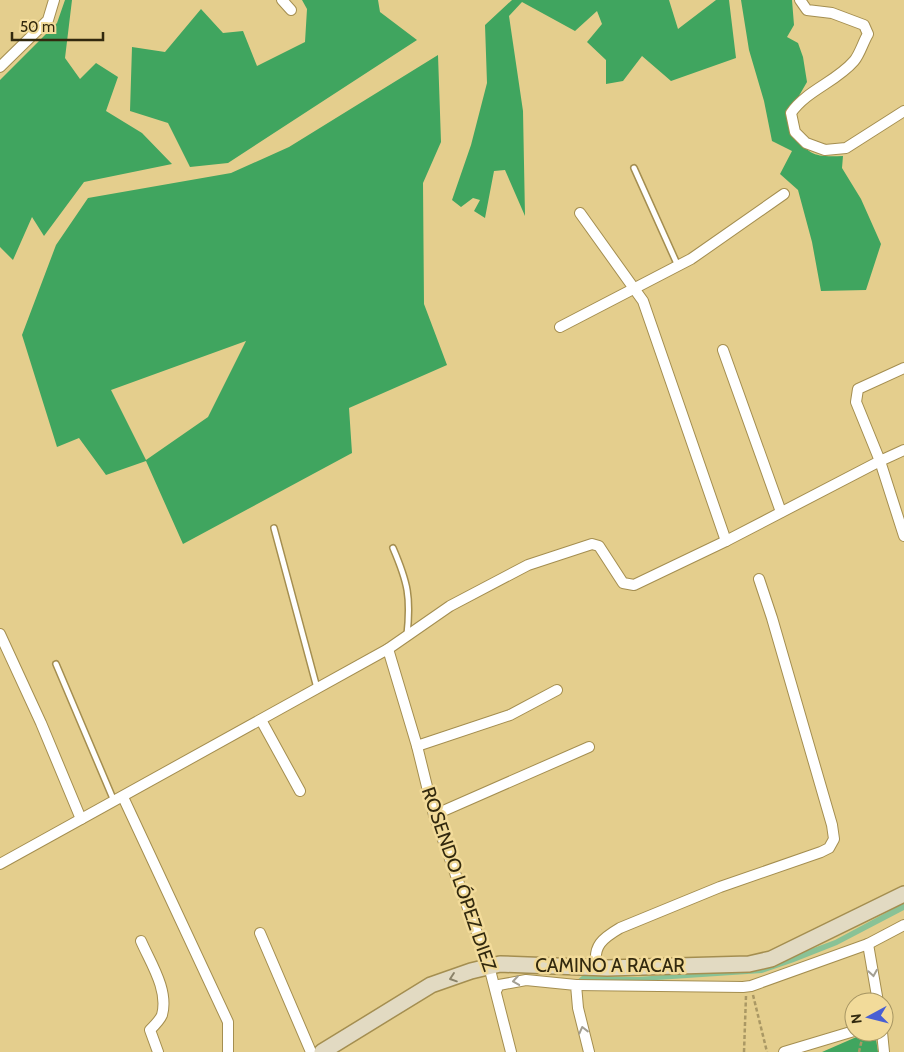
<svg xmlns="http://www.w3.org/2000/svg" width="904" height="1052" font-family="Cabin,sans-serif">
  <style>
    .green { fill: #89c296 }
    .forest { fill: #40a55f; fill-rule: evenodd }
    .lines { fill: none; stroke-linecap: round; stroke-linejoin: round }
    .lane-casing { stroke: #a48e50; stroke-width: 8 }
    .street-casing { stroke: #a48e50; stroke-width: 12 }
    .secondary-casing { stroke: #a48e50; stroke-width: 18 }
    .path { stroke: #aa9864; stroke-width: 2.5; stroke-dasharray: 4 2.5; stroke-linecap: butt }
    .lane { stroke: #fff; stroke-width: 5 }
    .street { stroke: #fff; stroke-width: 10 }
    .secondary { stroke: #e2dac2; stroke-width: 15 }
    .oneway { stroke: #a39f93 }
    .oneway2 { stroke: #8a8268 }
    .labels { text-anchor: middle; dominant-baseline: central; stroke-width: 5; stroke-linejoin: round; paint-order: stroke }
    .street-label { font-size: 19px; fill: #32290e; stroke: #f2db9a }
  </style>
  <rect width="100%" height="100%" fill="#e4ce8d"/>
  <!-- green -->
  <path class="green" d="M904,903v7l-67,35 -43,17 -32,11 -120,8 -67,1 7,-6 56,1 123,-9 74,-28z"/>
  <!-- forest -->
  <g class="forest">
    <path d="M65,0h7l-7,58 15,21 16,-16 22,14 -12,34 36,22 30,31 -88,18 -40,54 -12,-19 -19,43 -13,-13v-167l57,-57z"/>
    <path d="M302,0h76l2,12 37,28 -189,123 -38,4 -22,-44 -38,-12 2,-64 33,5 36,-43 22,24 20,-2 14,35 48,-24 2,-33z"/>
    <path d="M512,0h157l9,29 38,-29h13l7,58 -65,23 -29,-25 -19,25 -17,3v-24l-19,-18 15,-18 -5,-13 -22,20 -53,-29 -13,14 14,95 2,105 -20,-46 -11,1 -9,47 -11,-7 6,-11 -7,-2 -12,9 -9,-7 19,-55 16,-62 -2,-58z"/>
    <path d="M741,0h51l2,25 -7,12 11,6 5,14 4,25 -11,19 -3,33c17,22 22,23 50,22l-1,12 19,31 20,45 -15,46 -45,1 -9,-49 -14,-52 -18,-16 12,-23 -20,-10 -8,-40 -15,-51z"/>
    <path d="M438,55l3,87 -18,41 1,121 23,61 -98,43 3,45 -169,91 -37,-83 -40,14 -27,-37 -22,9 -35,-112 34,-90 32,-47 143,-25 58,-26zM246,341l-38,76 -62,43 -35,-70z"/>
    <path d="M870,1034l6,5 2,13h-56l39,-17z"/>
  </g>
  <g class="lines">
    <defs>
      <g id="lane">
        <path d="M634,168l44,98"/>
        <path d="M274,528l43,160"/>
        <path d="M393,548c15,35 18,49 14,87"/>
        <path d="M56,664l58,137"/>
      </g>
      <g id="street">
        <path d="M282,0l9,10"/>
        <path d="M800,0l7,10 25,3 32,12 4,9c-5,8 -8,20 -14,27 -18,21 -47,29 -63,52l4,19 11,11 19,7 21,-2 58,-37"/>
        <path d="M0,67l48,-47 6,-20"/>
        <path d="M580,213l63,88 83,240"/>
        <path d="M560,327l131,-68 93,-65"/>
        <path d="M723,350l58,162"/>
        <path d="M904,450l-24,11 24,75"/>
        <path d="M0,634l41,89 40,96"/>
        <path d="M388,649l29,97 17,69 55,151 22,86"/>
        <path d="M261,720l39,71"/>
        <path d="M417,746l93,-31 47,-25"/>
        <path d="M123,797l105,225v30"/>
        <path d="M434,815l155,-68"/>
        <path d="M0,864l388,-215 62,-43 78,-41 64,-21 7,2 24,37 11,2 92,-44 154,-80 -24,-59 2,-13 46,-21"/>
        <path d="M260,933l51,119"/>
        <path d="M141,941c9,21 28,49 21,74 -2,5 -8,11 -12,15l8,22"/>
        <path d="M868,944l10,58"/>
        <path d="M597,967c-5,-21 6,-29 23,-39l100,-41 101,-35 8,-4 5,-9 -2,-14 -60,-207 -13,-39"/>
        <path d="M576,985l167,2 8,-1 117,-42 36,-19"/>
        <path d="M496,991l3,-6 27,-5 50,5 2,23 11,44"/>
        <path d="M882,1032l2,20"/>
        <path d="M784,1052l70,-21"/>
      </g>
      <path id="secondary" d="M322,1052l109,-67 40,-14 29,-7 107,4 142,-4 22,-5 133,-65"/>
    </defs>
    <!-- lane casing -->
    <use href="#lane" class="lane-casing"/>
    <!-- street casing -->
    <use href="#street" class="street-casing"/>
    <!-- secondary casing -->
    <use href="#secondary" class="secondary-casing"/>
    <!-- path -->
    <g class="path">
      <path d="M753,995l14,57"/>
      <path d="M744,1052l2,-56"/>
      <path d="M859,1052l3,-13"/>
    </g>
    <!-- lane -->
    <use href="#lane" class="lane"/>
    <!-- street -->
    <use href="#street" class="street"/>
    <!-- secondary -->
    <use href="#secondary" class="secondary"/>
  </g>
  <!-- one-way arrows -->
  <defs><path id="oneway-chevron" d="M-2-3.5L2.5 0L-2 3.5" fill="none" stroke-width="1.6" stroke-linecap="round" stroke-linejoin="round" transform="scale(1.25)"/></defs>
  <g class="oneway">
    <use href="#oneway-chevron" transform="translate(873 973) rotate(81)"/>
    <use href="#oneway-chevron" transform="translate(516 981) rotate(171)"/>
    <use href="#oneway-chevron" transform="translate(583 1030) rotate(-104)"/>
  </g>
  <use class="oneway2" href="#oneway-chevron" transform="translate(453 978) rotate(161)"/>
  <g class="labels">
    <!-- street labels -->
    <g class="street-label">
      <text transform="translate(459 879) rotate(71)">ROSENDO LÓPEZ DIEZ</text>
      <text x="610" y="965">CAMINO A RACAR</text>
    </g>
  </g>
  <!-- north arrow -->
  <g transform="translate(869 1017) rotate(263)"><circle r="24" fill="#f2db9a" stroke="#a59462"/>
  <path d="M0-4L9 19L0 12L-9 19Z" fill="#485fd3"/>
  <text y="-8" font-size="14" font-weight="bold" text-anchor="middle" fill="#32290e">N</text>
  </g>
  <!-- scale -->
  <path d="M12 32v8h91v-8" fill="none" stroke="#32290e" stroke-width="2.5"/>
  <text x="20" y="32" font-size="15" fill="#32290e" stroke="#f2db9a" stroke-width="4" paint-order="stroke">50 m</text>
</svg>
